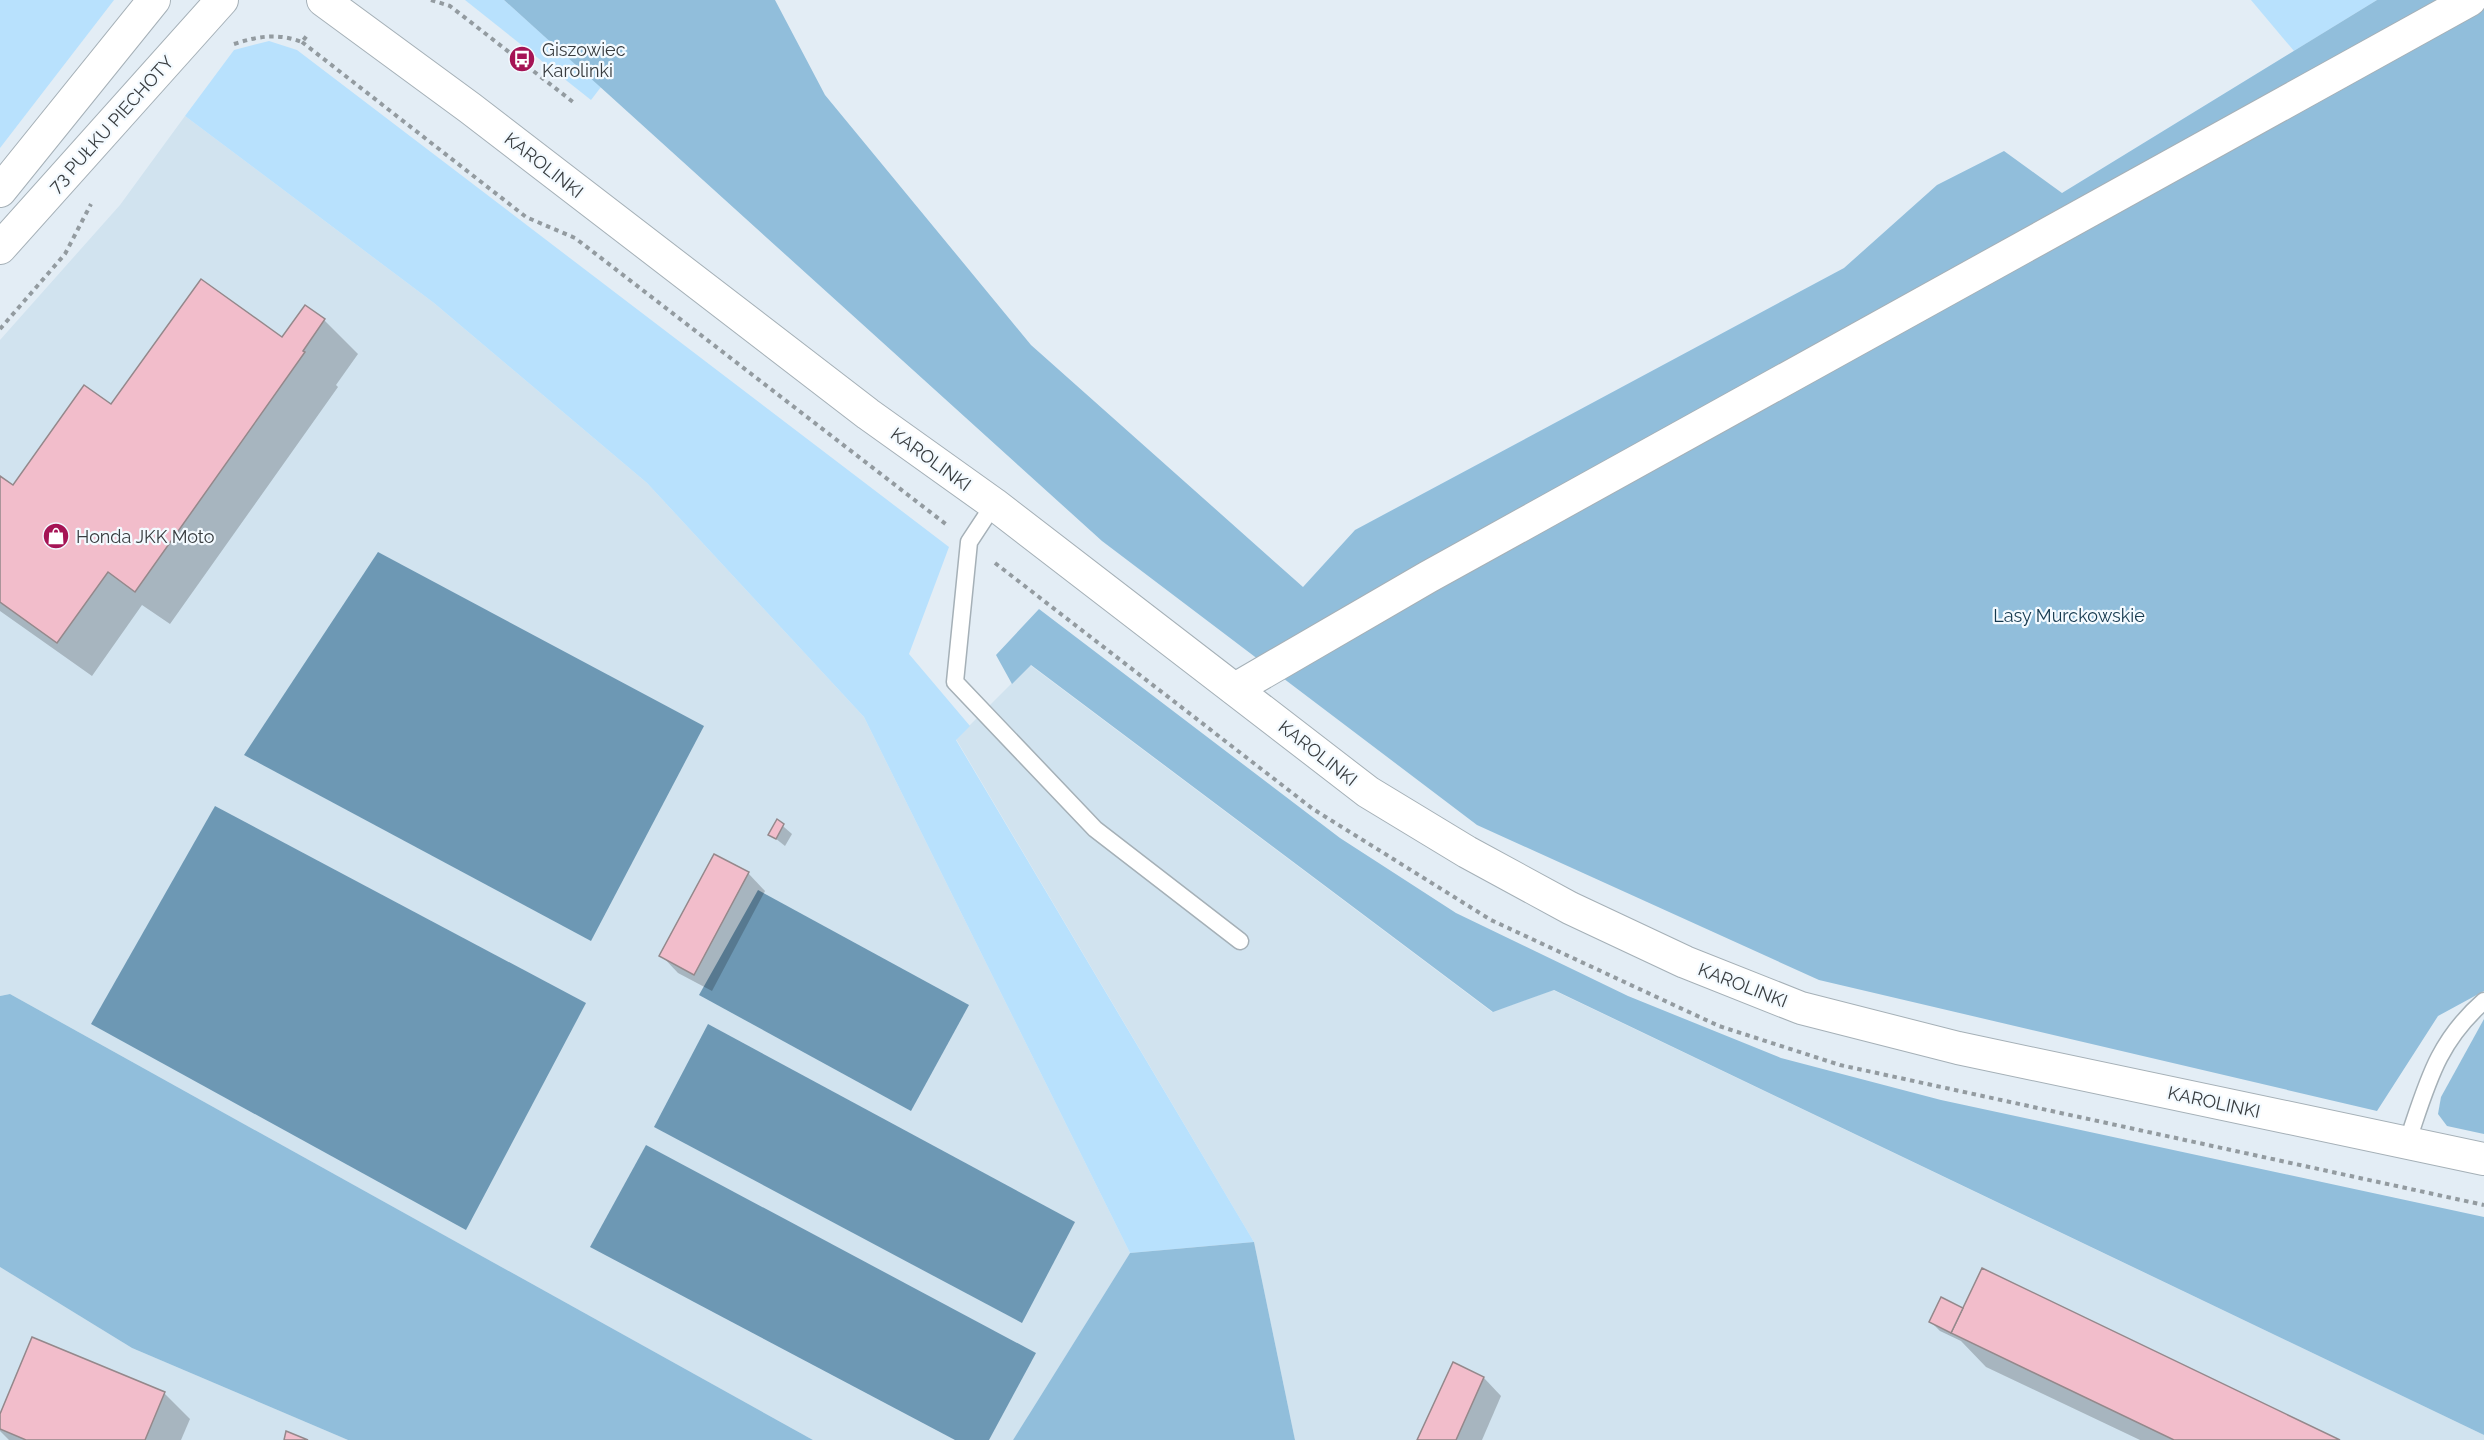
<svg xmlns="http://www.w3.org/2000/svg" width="2484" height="1440" font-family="Raleway,sans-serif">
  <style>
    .built { fill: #d1e3ef }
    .green { fill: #b8e1fd }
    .forest { fill: #91bedb }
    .water { fill: #6d98b4 }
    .shadow { fill: #0003 }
    .building { fill: #f2bdcb; stroke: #94888b; stroke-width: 1.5 }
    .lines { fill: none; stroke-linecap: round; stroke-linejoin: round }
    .service-casing { stroke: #a5b0b7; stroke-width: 19 }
    .minor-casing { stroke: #a5b0b7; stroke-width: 34 }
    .path { stroke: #939ba0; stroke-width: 4; stroke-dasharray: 4.5 4.5; stroke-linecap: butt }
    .service { stroke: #fff; stroke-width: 16 }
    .minor { stroke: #fff; stroke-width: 32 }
    .labels { text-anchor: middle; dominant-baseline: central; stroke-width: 4.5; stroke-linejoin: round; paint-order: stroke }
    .poi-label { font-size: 18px; fill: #383c3f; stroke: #f3faff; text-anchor: start }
    .street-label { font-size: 18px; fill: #383c3f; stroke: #f3faff }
    .park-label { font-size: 18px; fill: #14384e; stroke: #f3faff }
  </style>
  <rect width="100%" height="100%" fill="#e3edf5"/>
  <!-- built -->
  <g class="built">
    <path d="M185,116l249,187 213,180 217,234 266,536 -117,187h-200l-803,-446 -10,2v-656l120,-135z"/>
    <path d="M1030,665l462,347 61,-22 931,445v5h-1189l-41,-198 -298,-503z"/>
    <path d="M0,1267l132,81 216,92h-348z"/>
  </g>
  <!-- green -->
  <g class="green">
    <path d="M0,0h114l-114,148z"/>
    <path d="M465,0h39l97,87 -10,13z"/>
    <path d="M2251,0h126l-83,51z"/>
    <path d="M269,41l28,9 652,497 -40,107 61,72 -14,14 298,502 -124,11 -266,-536 -217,-234 -213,-180 -249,-187 49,-66z"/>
  </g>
  <!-- forest -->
  <g class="forest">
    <path d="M504,0h271l50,95 206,250 272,242 52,-57 489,-262 93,-83 67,-34 58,42 315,-193h107v991l-46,25 -61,95 -558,-131 -342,-155 -375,-284z"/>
    <path d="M1039,609l301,229 116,75 172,83 153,62 160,42 543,117v218l-930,-445 -61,22 -462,-347 -19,19 -16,-29z"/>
    <path d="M10,994l803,446h-465l-216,-92 -132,-81v-271z"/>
    <path d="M2484,1019v115l-37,-8 -9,-12 3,-17z"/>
    <path d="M1254,1242l41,198h-282l117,-187z"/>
  </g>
  <!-- water -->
  <g class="water">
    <path d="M378,552l326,174 -113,215 -347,-186z"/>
    <path d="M215,806l371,197 -120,227 -375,-206z"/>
    <path d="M758,890l211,115 -58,106 -212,-116z"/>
    <path d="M708,1024l367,198 -53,101 -368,-196z"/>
    <path d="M646,1145l390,208 -47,87h-34l-365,-193z"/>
  </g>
  <!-- shadow -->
  <g class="shadow">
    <path d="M306,307l18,13 34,34 -22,31 2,2 -168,237 -28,-19 -50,71 -92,-65v-133l13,9 99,-80 171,-68z"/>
    <path d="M777,821l15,13 -7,12 -15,-12z"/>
    <path d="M748,873l17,18 -53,100 -34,-18 -17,-18z"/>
    <path d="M1964,1310l372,130h-196l-154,-73 -25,-26 -21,-10 -9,-9z"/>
    <path d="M1484,1378l17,18 -19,44h-63z"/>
    <path d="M164,1393l26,26 -9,21h-172l-9,-9v-14z"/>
  </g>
  <!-- building -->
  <g class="building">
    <path d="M201,279l81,58 23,-32 20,14 -22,32 2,1 -170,240 -27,-20 -51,71 -57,-41v-126l13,9 71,-100 27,19z"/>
    <path d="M777,819l7,5 -8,15 -8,-4z"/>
    <path d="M714,854l35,18 -55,103 -35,-19z"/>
    <path d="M1982,1268l358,172h-166l-223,-107z"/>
    <path d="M1941,1297l22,11 -12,25 -22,-11z"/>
    <path d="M32,1337l133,55 -20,48h-119l-26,-11v-15z"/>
    <path d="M1453,1362l31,15 -28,63h-39z"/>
    <path d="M286,1431l22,9h-24z"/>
  </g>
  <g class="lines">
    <defs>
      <g id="service">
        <path d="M994,504l-25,38 -14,140 140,147 145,112"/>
        <path d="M2407,1143c20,-58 29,-100 77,-142"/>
      </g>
      <g id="minor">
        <path d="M323,0l147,108 398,306 126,90 374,288 99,60 103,56 115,54 116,46 157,40 526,111"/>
        <path d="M0,191l154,-191"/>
        <path d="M0,248l222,-248"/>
        <path d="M1235,689l193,-112 1042,-577"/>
      </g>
    </defs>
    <!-- service casing -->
    <use href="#service" class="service-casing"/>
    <!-- minor casing -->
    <use href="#minor" class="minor-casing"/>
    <!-- path -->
    <g class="path">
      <path d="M431,0l19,6 123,96"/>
      <path d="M302,42l224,175 49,21 372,287"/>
      <path d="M234,44c24,-8 44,-11 68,-2l6,-8"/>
      <path d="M0,329l65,-75 26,-50"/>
      <path d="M995,563l318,246 178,111 228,106 121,39 644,140"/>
    </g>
    <!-- service -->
    <use href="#service" class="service"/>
    <!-- minor -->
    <use href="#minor" class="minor"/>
  </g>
  <!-- icons -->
  <defs>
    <symbol id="bus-disc" viewBox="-11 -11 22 22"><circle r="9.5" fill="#a51455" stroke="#f3faff"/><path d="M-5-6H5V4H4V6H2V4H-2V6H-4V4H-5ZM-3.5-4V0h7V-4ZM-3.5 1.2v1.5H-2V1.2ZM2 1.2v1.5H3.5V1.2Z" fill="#fff"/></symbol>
    <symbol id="shop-disc" viewBox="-11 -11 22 22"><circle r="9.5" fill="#a51455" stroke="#f3faff"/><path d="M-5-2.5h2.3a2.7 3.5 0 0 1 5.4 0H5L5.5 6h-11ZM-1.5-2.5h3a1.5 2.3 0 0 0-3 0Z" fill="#fff"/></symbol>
  </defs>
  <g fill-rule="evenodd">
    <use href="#bus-disc" x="507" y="44" width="30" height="30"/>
    <use href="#shop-disc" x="41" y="521" width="30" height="30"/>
  </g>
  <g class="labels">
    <!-- poi labels -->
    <g class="poi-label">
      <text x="542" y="49">Giszowiec<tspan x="542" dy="21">Karolinki</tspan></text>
      <text x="76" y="536">Honda JKK Moto</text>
    </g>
    <!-- street labels -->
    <g class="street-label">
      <text transform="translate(111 124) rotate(-48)">73 PUŁKU PIECHOTY</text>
      <text transform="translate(544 165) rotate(38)">KAROLINKI</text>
      <text transform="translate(931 459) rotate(36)">KAROLINKI</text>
      <text transform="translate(1318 753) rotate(38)">KAROLINKI</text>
      <text transform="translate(1743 985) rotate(21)">KAROLINKI</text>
      <text transform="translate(2214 1102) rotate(12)">KAROLINKI</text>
    </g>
    <!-- park labels -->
    <g class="park-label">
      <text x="2069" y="615">Lasy Murckowskie</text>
    </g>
  </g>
</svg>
